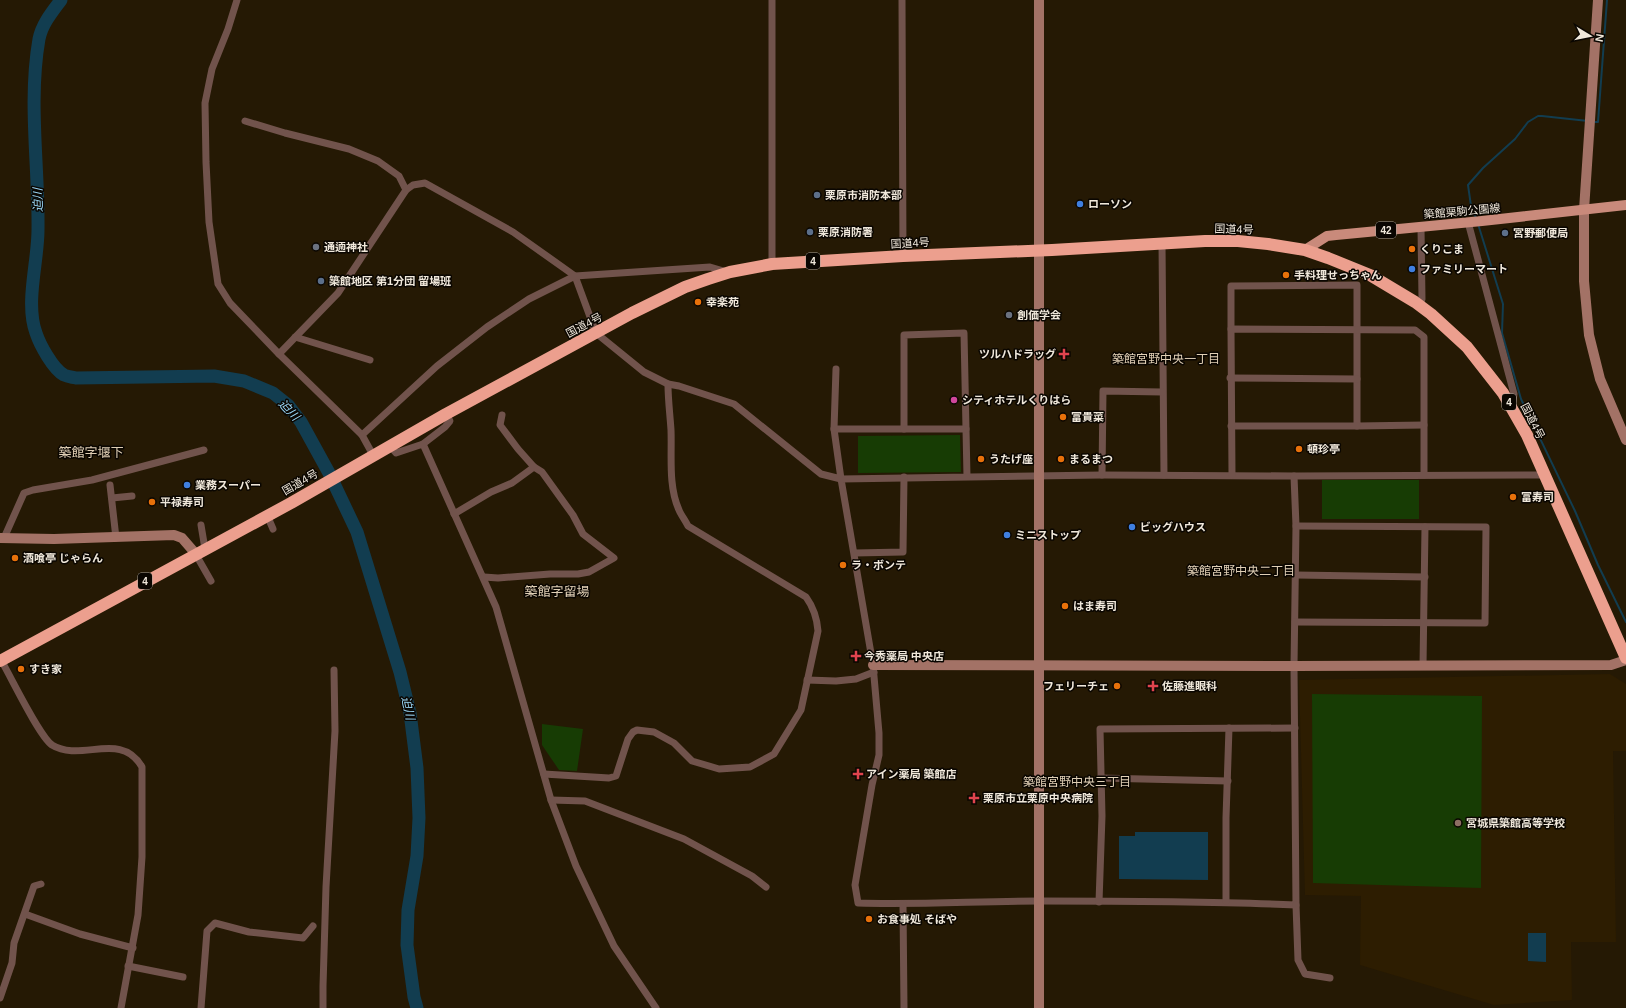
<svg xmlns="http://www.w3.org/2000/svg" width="1626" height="1008" font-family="Helvetica,'Noto Sans JP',sans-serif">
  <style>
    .built { fill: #2d1d01 }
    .green { fill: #173c04 }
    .water { fill: #123d50 }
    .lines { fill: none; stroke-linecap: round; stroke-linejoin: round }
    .stream { stroke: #123d50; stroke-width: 2 }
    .river { stroke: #123d50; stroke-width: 13 }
    .street { stroke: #71534c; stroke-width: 7 }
    .secondary { stroke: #a37266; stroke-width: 10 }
    .primary { stroke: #c98a7b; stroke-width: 10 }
    .highway { stroke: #ec9f8e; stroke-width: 12 }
    .service-dot { fill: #5c6f8a; stroke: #0a0601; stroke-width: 1.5 }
    .shop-dot { fill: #3f7fe0; stroke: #0a0601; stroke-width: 1.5 }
    .worship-dot { fill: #6b7280; stroke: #0a0601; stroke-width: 1.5 }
    .food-dot { fill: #e8710a; stroke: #0a0601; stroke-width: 1.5 }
    .health-dot { fill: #e0444e; stroke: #0a0601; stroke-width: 1.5 }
    .hotel-dot { fill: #d1479c; stroke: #0a0601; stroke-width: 1.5 }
    .education-dot { fill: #8d6e63; stroke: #0a0601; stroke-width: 1.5 }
    .labels { text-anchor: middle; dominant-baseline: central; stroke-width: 3; stroke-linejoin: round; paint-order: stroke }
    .shield { fill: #0a0601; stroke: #aba49a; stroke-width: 1 }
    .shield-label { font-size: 10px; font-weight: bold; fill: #f0e8db }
    .poi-label { font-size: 11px; font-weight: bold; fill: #f0e8db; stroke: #0a0601; text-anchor: start }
    .street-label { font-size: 11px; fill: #f0e8db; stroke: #0a0601 }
    .water-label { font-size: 12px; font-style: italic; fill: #99d5f4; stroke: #0a0601 }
    .neighbourhood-label { font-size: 12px; fill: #e0cfb5; stroke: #0a0601 }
    .quarter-label { font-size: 13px; fill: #e0cfb5; stroke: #0a0601 }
  </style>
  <rect width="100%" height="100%" fill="#251904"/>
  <!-- built -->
  <path class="built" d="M1610,674l16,10v67h-13l3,191h-45l1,58 -78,5 -134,-40 1,-69 -56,-1 -6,-215z"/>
  <!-- green -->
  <g class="green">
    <path d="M960,435l1,37 -103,1v-37z"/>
    <rect x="1322" y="480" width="97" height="39"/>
    <path d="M1312,694l170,2 -1,192 -168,-5z"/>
    <path d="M542,724l41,5 -6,42 -18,-1 -17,-25z"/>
  </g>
  <!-- water -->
  <g class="water">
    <path d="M1135,832h73v48l-89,-1v-43h16z"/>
    <path d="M1528,933h18v29l-18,-1z"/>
  </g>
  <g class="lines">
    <!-- stream -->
    <g class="stream">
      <path d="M1594,122h4l9,-122"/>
      <path d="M1476,218l-5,-12 -3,-21 15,-17 32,-29 13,-17 10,-6h4l46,5"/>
      <path d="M1478,224l25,80 -1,29 19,66 54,112 23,54 28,57"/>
    </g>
    <!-- river -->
    <path class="river" d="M61,0c-9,12 -19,24 -22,39 -11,63 0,128 -1,191 0,32 -13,73 -2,103 4,12 17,36 28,42 4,2 8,2 12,3l138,-2 30,5 29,12 15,12 13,17 28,51 28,59 43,140 10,41 7,55 2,50 -2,38 -9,54 -1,35 7,52 3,11"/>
    <!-- street -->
    <g class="street">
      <path d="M237,0l-9,29 -16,40 -7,34 1,59 3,60 9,62 12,19 49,51 83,81 11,20"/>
      <path d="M772,0v264"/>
      <path d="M902,0l1,256"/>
      <path d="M245,121l40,12 64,16 29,12 21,15 7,14"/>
      <path d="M1468,222l46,172 -2,13"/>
      <path d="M1162,243l2,232"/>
      <path d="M1420,305l2,-6 -1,-72"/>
      <path d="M1231,329v-43l126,-1v141l67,-1"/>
      <path d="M295,337l75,23"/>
      <path d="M279,354l59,-61 68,-103 7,-5 12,-2 88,49 62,44 21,57 48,39 24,12 11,2 55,18 87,70 20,5 32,186 6,68v22l-7,30 -17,100 3,18c60,2 121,-2 181,-2 86,0 172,0 257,4l-2,-239 2,-140 -2,-50 -192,-1 -261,4 -7,-50h70v-94l60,-2 3,144"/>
      <path d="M1230,378l127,1"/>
      <path d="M1231,426h126"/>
      <path d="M834,429l2,-60"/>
      <path d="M904,429h62"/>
      <path d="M362,435l75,-69 50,-39 42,-28 46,-23 135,-9 17,5"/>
      <path d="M423,444l22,-17 5,-6 -4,-7"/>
      <path d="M390,446l6,7 27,-9 73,163 55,193 25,66 38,80 42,62"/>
      <path d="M1102,475l1,-84 59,1"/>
      <path d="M1232,475l-1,-146 184,1 9,7v138"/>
      <path d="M1294,476l251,-1"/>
      <path d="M110,485l6,53"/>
      <path d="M112,498l20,-2"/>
      <path d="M454,514l37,-22 21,-9 22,-16"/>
      <path d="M267,515l6,14"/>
      <path d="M201,525l4,24"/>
      <path d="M4,538l20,-45 9,-3 59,-10 112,-30"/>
      <path d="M195,553l16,28"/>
      <path d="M855,553l48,-1 1,-75"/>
      <path d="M1296,575l129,2"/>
      <path d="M484,577l14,1 52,-4h28l11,-2 25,-14 -31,-24 -10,-19 -31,-43 -8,-5 -16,-18 -18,-24 2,-10"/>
      <path d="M1295,622l190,1 1,-96 -190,-1"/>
      <path d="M1,660c10,17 38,76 51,85 29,18 69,-15 90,22v90l-4,58 -17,93"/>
      <path d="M1423,666l2,-139"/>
      <path d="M807,680l29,1 20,-2 18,-7"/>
      <path d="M544,774l65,4 7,-2 12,-37 5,-7 4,-2 17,2 20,11 18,18 27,8 31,-2 24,-13 27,-44 17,-79c-1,-13 -4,-23 -12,-34l-118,-71c-3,-6 -7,-11 -9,-16 -11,-24 -7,-55 -8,-80 -1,-16 -3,-30 -3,-46"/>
      <path d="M1100,778l128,3"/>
      <path d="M551,800l34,1 99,38 68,37 14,11"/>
      <path d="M1226,901v-83l3,-90"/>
      <path d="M1099,902l3,-86 -2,-87 195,-1"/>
      <path d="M903,904l1,104"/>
      <path d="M1296,905l2,55 7,14 25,4"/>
      <path d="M25,914l55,20 53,14"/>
      <path d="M128,966l55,11"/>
      <path d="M0,998l12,-35 2,-20 20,-57 7,-2"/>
      <path d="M201,1008l6,-77 8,-8 34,9 54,6 10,-12"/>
      <path d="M323,1008v-22l3,-99 9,-156 -1,-61"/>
    </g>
    <!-- secondary -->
    <g class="secondary">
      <path d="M1598,0l-14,210v71l5,54 11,44 26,61"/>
      <path d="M0,538l54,1 120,-4 8,3 13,15"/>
      <path d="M873,665l421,1 317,-1 15,-5"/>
      <path d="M1039,1008v-1008"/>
    </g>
    <!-- primary -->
    <path class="primary" d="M1305,250l22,-14 9,-1 146,-14 144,-16"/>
    <!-- highway -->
    <path class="highway" d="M0,661l291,-158 155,-89 186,-101 53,-26 23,-8 22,-7 42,-8 131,-8 149,-6 153,-9h33l30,3 37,6 23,8 42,17 45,27 16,12 36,33 36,46 24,42 99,223"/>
  </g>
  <!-- markers -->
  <g class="service-dot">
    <circle cx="817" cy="195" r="4"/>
    <circle cx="810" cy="232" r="4"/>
    <circle cx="1505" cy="233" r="4"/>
    <circle cx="321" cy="281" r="4"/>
  </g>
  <g class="shop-dot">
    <circle cx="1080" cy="204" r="4"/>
    <circle cx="1412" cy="269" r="4"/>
    <circle cx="187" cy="485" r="4"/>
    <circle cx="1132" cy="527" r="4"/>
    <circle cx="1007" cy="535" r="4"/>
  </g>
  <g class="worship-dot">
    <circle cx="316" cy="247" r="4"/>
    <circle cx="1009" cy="315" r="4"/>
  </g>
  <g class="food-dot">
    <circle cx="1412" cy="249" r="4"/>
    <circle cx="1286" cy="275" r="4"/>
    <circle cx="698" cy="302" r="4"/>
    <circle cx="1063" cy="417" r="4"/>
    <circle cx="1299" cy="449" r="4"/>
    <circle cx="981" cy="459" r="4"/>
    <circle cx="1061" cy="459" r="4"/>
    <circle cx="1513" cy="497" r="4"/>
    <circle cx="152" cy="502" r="4"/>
    <circle cx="15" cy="558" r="4"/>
    <circle cx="843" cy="565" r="4"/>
    <circle cx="1065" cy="606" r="4"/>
    <circle cx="21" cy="669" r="4"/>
    <circle cx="1117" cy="686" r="4"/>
    <circle cx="869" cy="919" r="4"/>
  </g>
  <g class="health-dot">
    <path d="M1062 348h4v4h4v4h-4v4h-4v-4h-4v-4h4z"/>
    <path d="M854 650h4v4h4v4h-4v4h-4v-4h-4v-4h4z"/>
    <path d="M1151 680h4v4h4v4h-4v4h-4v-4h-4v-4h4z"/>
    <path d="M856 768h4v4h4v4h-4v4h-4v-4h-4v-4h4z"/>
    <path d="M972 792h4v4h4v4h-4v4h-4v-4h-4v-4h4z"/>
  </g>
  <circle class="hotel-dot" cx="954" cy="400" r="4"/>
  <circle class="education-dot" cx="1458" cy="823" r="4"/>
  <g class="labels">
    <!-- shield labels -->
    <g class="shield">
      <rect x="1376" y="222" width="20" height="16" rx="3"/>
      <rect x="806" y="253" width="14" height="16" rx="3"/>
      <rect x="1502" y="394" width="14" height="16" rx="3"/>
      <rect x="138" y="573" width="14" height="16" rx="3"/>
    </g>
    <g class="shield-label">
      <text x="1386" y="230">42</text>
      <text x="813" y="261">4</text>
      <text x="1509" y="402">4</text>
      <text x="145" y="581">4</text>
    </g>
    <!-- poi labels -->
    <g class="poi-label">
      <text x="825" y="195">栗原市消防本部</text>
      <text x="1088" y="204">ローソン</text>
      <text x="818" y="232">栗原消防署</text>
      <text x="1513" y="233">宮野郵便局</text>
      <text x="324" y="247">通遖神社</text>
      <text x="1420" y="249">くりこま</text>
      <text x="1420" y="269">ファミリーマート</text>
      <text x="1294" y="275">手料理せっちゃん</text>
      <text x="329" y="281">築館地区 第1分団 留場班</text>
      <text x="706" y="302">幸楽苑</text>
      <text x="1017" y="315">創価学会</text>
      <text x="1056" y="354" text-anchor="end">ツルハドラッグ</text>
      <text x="962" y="400">シティホテルくりはら</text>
      <text x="1071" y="417">富貴菜</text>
      <text x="1307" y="449">頓珍亭</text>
      <text x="989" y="459">うたげ座</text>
      <text x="1069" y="459">まるまつ</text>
      <text x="195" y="485">業務スーパー</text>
      <text x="1521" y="497">富寿司</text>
      <text x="160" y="502">平禄寿司</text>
      <text x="1140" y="527">ビッグハウス</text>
      <text x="1015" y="535">ミニストップ</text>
      <text x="23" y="558">酒喰亭 じゃらん</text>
      <text x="851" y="565">ラ・ボンテ</text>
      <text x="1073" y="606">はま寿司</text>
      <text x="864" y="656">今秀薬局 中央店</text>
      <text x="29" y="669">すき家</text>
      <text x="1109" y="686" text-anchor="end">フェリーチェ</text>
      <text x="1162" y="686">佐藤進眼科</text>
      <text x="866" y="774">アイン薬局 築館店</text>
      <text x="983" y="798">栗原市立栗原中央病院</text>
      <text x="1466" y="823">宮城県築館高等学校</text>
      <text x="877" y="919">お食事処 そばや</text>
    </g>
    <!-- street labels -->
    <g class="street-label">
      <text transform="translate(1462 211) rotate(-5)">築館栗駒公園線</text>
      <text transform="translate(1234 229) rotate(2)">国道4号</text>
      <text transform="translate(910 243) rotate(-3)">国道4号</text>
      <text transform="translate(584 325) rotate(-28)">国道4号</text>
      <text transform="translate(1533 421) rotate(63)">国道4号</text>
      <text transform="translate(300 482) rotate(-30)">国道4号</text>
    </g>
    <!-- water labels -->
    <g class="water-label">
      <text transform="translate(38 200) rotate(-91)">迫川</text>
      <text transform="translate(289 410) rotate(46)">迫川</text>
      <text transform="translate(408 708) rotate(77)">迫川</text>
    </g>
    <!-- neighbourhood labels -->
    <g class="neighbourhood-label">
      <text x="1166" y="359">築館宮野中央一丁目</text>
      <text x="1241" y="571">築館宮野中央二丁目</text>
      <text x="1077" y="782">築館宮野中央三丁目</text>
    </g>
    <!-- quarter labels -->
    <g class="quarter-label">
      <text x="91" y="452">築館字堰下</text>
      <text x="557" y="591">築館字留場</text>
    </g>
  </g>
  <!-- north arrow -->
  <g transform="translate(1590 36) rotate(100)" stroke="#0a0601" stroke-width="3" paint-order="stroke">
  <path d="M0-3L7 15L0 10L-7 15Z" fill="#f0e8db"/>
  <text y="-6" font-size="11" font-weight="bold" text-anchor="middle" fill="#f0e8db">N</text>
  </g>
</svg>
